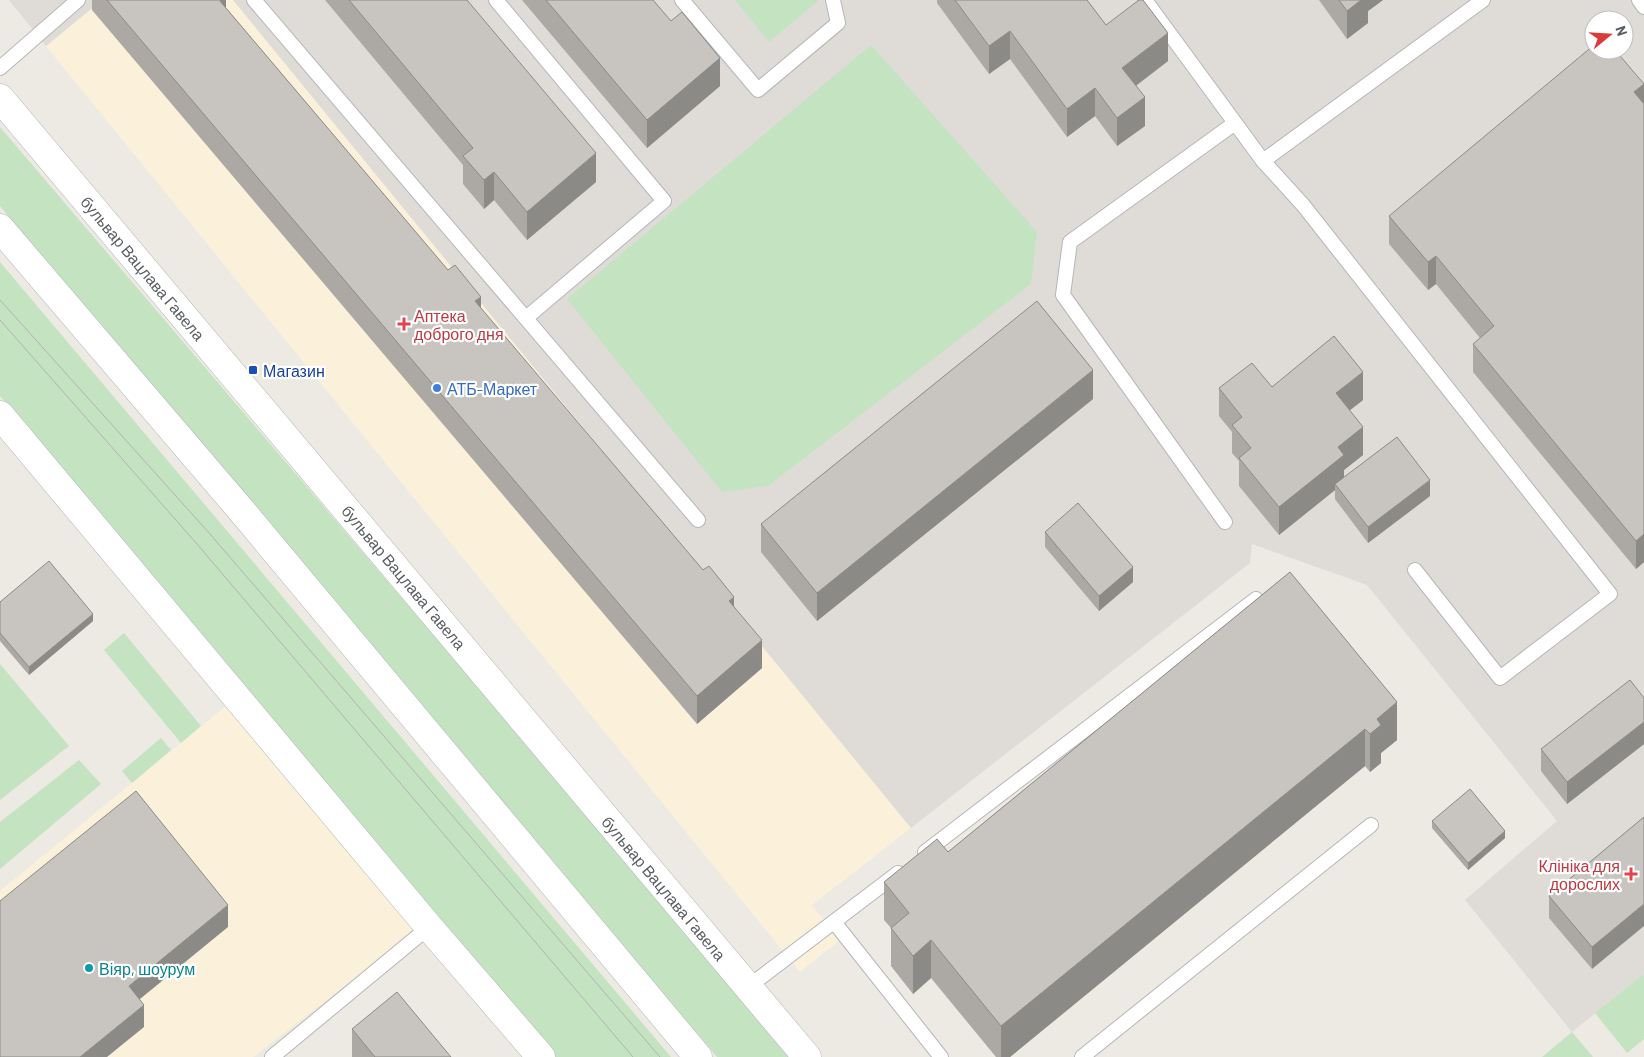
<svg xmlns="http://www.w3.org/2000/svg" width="1644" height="1057" font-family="Barlow,sans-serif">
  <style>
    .commercial { fill: #fbf1da }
    .industrial { fill: #dfdcd8; fill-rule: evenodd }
    .green { fill: #c4e3c1 }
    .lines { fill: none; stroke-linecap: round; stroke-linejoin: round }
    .service-casing { stroke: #b4b6ba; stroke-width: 16 }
    .minor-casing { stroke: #b4b6ba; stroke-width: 29 }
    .secondary-casing { stroke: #b2b6ba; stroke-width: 29 }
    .service { stroke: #fff; stroke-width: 14 }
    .minor { stroke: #fff; stroke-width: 28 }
    .secondary { stroke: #fff; stroke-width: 28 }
    .tram { stroke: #b2b3b3; stroke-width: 1 }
    .wall { fill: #aca9a5 }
    .shaded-wall { fill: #8c8a86 }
    .building { fill: #c8c5c0; stroke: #8c8a86 }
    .health-dot { fill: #e0444e; stroke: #fff; stroke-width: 2 }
    .transit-dot { fill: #1a4fb4; stroke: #fff; stroke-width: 2 }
    .shop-dot { fill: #3f7fe0; stroke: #fff; stroke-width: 2 }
    .culture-dot { fill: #0f9aa8; stroke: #fff; stroke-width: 2 }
    .labels { text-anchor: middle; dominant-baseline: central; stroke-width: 4.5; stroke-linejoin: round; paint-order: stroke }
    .street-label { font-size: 16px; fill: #5b5f63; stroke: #fff }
    .health-label { font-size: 16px; fill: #be3a42; stroke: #fff; text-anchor: start }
    .transit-label { font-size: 16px; fill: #164399; stroke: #fff; text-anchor: start }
    .shop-label { font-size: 16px; fill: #366cbe; stroke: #fff; text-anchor: start }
    .culture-label { font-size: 16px; fill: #0d838f; stroke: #fff; text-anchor: start }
  </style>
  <rect width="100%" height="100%" fill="#edeae3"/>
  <!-- commercial -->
  <g class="commercial">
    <path d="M102,0h131l678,828 -99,77 28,35 -40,32 -754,-926z"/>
    <path d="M232,701l189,226 -168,130h-253v-166z"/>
  </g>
  <!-- industrial -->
  <g class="industrial">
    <path d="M9,0h93l-56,46z"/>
    <path d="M233,0h1411v974l-72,58 -107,-132 92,-79 -190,-236 -115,-41 -2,19 -339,265zM1594,20h30v30h-30z"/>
  </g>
  <!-- green -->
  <g class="green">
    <path d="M735,0h84l-50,42z"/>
    <path d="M871,45l166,187 -6,52 -263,202 -46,6 -155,-193z"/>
    <path d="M0,127l793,930h-76l-717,-851z"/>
    <path d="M0,262l671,795h-115l-112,-130 -444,-531z"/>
    <path d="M124,633l77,93 -20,17 -77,-93z"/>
    <path d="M0,664l69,82 -69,54z"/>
    <path d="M161,738l10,12 -39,33 -10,-12z"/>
    <path d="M79,760l22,24 -101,85v-47z"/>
    <path d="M1644,974v65l-17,14 -32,-40z"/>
    <path d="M1572,1032l21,25h-51z"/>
  </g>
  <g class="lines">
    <defs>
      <g id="service">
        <path d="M254,0l444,520"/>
        <path d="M496,0l168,201 -138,117"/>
        <path d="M682,0l76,90 80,-67 -5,-23"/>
        <path d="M1145,0l118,161 40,44 307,389 -110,84 -85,-108"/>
        <path d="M1639,0l5,7"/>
        <path d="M0,68l78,-68"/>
        <path d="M1263,161l220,-161"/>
        <path d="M1225,522l-162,-227 7,-53 165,-119"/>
        <path d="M925,852l331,-253"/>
        <path d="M834,922l107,135"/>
        <path d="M748,987l150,-114"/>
        <path d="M272,1057l157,-130"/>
        <path d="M1082,1057l289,-232"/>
      </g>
      <path id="minor" d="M0,415l429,512 112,130"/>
      <g id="secondary">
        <path d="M0,98l807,959"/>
        <path d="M0,228l241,282 457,547"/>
      </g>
    </defs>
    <!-- service casing -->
    <use href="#service" class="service-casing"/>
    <!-- minor casing -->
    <use href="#minor" class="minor-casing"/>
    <!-- secondary casing -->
    <use href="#secondary" class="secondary-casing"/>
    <!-- service -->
    <use href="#service" class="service"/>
    <!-- minor -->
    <use href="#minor" class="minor"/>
    <!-- secondary -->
    <use href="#secondary" class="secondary"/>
    <!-- tram -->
    <g class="tram">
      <path d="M0,300l210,234 450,523"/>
      <path d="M0,320l197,224 436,513"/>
    </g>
  </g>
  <!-- wall -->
  <g class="wall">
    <path d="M92,0h134v8l508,600 28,60 -65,56 -605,-714z"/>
    <path d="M325,0h142l129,182 -69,58 -33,-40 -10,9 -21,-25v-19z"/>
    <path d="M522,0h131l67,86 -73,62z"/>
    <path d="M937,0h150l19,25 62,36 -32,25 9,40 -28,20 -22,-30 -28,21 -57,-78 -21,15 -52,-71z"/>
    <path d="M1319,0h64l-15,11v12l-21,16z"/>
    <path d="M1644,84v478l-8,7 -163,-197v-28l7,-6 -44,-54 -8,6 -39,-46v-28z"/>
    <path d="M1272,387l91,13 -13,10 13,45 -19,15v7l86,19 -62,47 -33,-44v-9l-56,45 -40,-49v-25l-7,-8v-21l-13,-16v-28z"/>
    <path d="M1093,399l-276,222 -56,-69v-28z"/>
    <path d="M1045,532l88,50 -34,29 -54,-64z"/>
    <path d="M1290,572l107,168 -16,13v10l-11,9 -5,-6 -355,291h-14l-65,-79 -18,16 -22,-28v-38l-7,-8v-38l64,-30z"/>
    <path d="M0,602l93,19 -64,54 -29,-34z"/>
    <path d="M1644,698v46l-77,60 -26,-33v-22z"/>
    <path d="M1644,817l-52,152 -43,-51v-22z"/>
    <path d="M1432,821l73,17 -37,32 -36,-42z"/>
    <path d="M352,1029l99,28h-99z"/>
  </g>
  <!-- shaded-wall -->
  <g class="shaded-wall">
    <path d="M221,0h5v24l-6,-23z"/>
    <path d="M1361,0h22l-15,11v12l-21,16v-28z"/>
    <path d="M1010,31v28l-21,15v-28z"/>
    <path d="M1168,33v28l-46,35v-28z"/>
    <path d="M720,58v28l-73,62v-28z"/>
    <path d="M1644,84v29l-10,-21z"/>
    <path d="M1095,88v28l-28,21v-28z"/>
    <path d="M1145,97v29l-28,20v-28z"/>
    <path d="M596,153v29l-69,58v-28z"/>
    <path d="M494,172v28l-10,9v-29z"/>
    <path d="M1436,256v28l-8,6v-28z"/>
    <path d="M481,297v28l-6,-24z"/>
    <path d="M1093,370v29l-276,222v-28z"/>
    <path d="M1363,372v28l-27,21v-28z"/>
    <path d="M1363,427v28l-19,15v13l-9,1v6l-56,45v-28l59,-60z"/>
    <path d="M1430,480v16l-62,47v-16z"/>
    <path d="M1644,534v28l-8,7v-28z"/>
    <path d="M1133,567v15l-34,29v-15z"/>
    <path d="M734,597v28l-5,-24z"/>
    <path d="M93,614v7l-64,54v-8z"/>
    <path d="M762,640v28l-65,56v-28z"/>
    <path d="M1397,702v38l-16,13v10l-11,9v-38l7,-15z"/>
    <path d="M1644,722v22l-77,60v-22z"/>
    <path d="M1365,729v37l-355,291h-9v-31z"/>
    <path d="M1505,831v7l-37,32v-7z"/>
    <path d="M1644,904v22l-52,43v-22z"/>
    <path d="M228,905v22l-99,81v-22z"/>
    <path d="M931,940v38l-18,16v-38z"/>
    <path d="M144,1005v22l-37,30h-27z"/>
  </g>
  <!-- building -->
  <g class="building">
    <path d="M107,0h114l-1,1 228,269 7,-5 26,32 -6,4 228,269 6,-4 25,31 -5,4 33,39 -65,56z"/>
    <path d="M349,0h118l129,153 -69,59 -33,-40 -10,8 -21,-24 10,-8z"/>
    <path d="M546,0h107l18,21 11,-9 38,46 -73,62z"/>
    <path d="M955,0h132l19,25 33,-25h4l25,33 -46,35 23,29 -28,21 -22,-30 -28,21 -57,-78 -21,15z"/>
    <path d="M1339,0h22l-14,11z"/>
    <path d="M1594,45v5h21l29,34 -10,8 10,12v430l-8,7 -163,-197 21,-18 -58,-70 -8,6 -39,-46z"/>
    <path d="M1037,301l56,69 -276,223 -56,-69z"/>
    <path d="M1334,336l29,36 -27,21 27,34 -25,20 6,8 -65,52 -40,-49 12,-10 -19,-23 10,-8 -23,-29 33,-25 20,24z"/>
    <path d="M1397,437l33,43 -62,47 -33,-43z"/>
    <path d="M1078,503l55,64 -34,29 -54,-64z"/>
    <path d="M49,561l44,53 -64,53 -29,-34v-31z"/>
    <path d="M1290,572l107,130 -20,17 4,6 -11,9 -5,-5 -364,297 -70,-86 -18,16 -22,-28 18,-15 -25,-31 53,-43 11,13z"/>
    <path d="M1630,680l14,18v24l-77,60 -26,-33z"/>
    <path d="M1470,789l35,42 -37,32 -36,-42z"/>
    <path d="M136,791l92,114 -99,81 15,19 -64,52h-80v-156z"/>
    <path d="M1644,817v87l-52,43 -43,-51z"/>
    <path d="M397,992l54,65h-76l-23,-28z"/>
  </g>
  <!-- markers -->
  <g class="health-dot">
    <path d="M401.5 316.5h5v5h5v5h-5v5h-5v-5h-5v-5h5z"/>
    <path d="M1628.5 866.5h5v5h5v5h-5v5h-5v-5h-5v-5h5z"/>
  </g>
  <rect class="transit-dot" x="248" y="365" width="10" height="10" rx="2.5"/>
  <circle class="shop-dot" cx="437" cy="388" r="5"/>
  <circle class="culture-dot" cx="89" cy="968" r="5"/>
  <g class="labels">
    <!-- street labels -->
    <g class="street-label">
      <text transform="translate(143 268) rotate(50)">бульвар Вацлава Гавела</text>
      <text transform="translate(404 577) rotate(50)">бульвар Вацлава Гавела</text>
      <text transform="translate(664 888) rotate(50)">бульвар Вацлава Гавела</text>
    </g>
    <!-- health labels -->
    <g class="health-label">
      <text x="414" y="315">Аптека<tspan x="414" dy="18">доброго дня</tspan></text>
      <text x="1620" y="865" text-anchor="end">Клініка для<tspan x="1620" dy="18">дорослих</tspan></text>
    </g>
    <!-- transit labels -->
    <g class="transit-label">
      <text x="263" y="370">Магазин</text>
    </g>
    <!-- shop labels -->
    <g class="shop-label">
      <text x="447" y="388">АТБ-Маркет</text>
    </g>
    <!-- culture labels -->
    <g class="culture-label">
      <text x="99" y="968">Віяр, шоурум</text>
    </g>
  </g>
  <!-- north arrow -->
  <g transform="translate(1609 35) rotate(72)"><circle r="24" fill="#ffffff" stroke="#bdbfc1"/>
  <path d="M0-4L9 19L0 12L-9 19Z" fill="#dd3b39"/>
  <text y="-8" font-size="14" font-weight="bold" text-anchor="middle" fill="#5b5f63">N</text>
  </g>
</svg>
